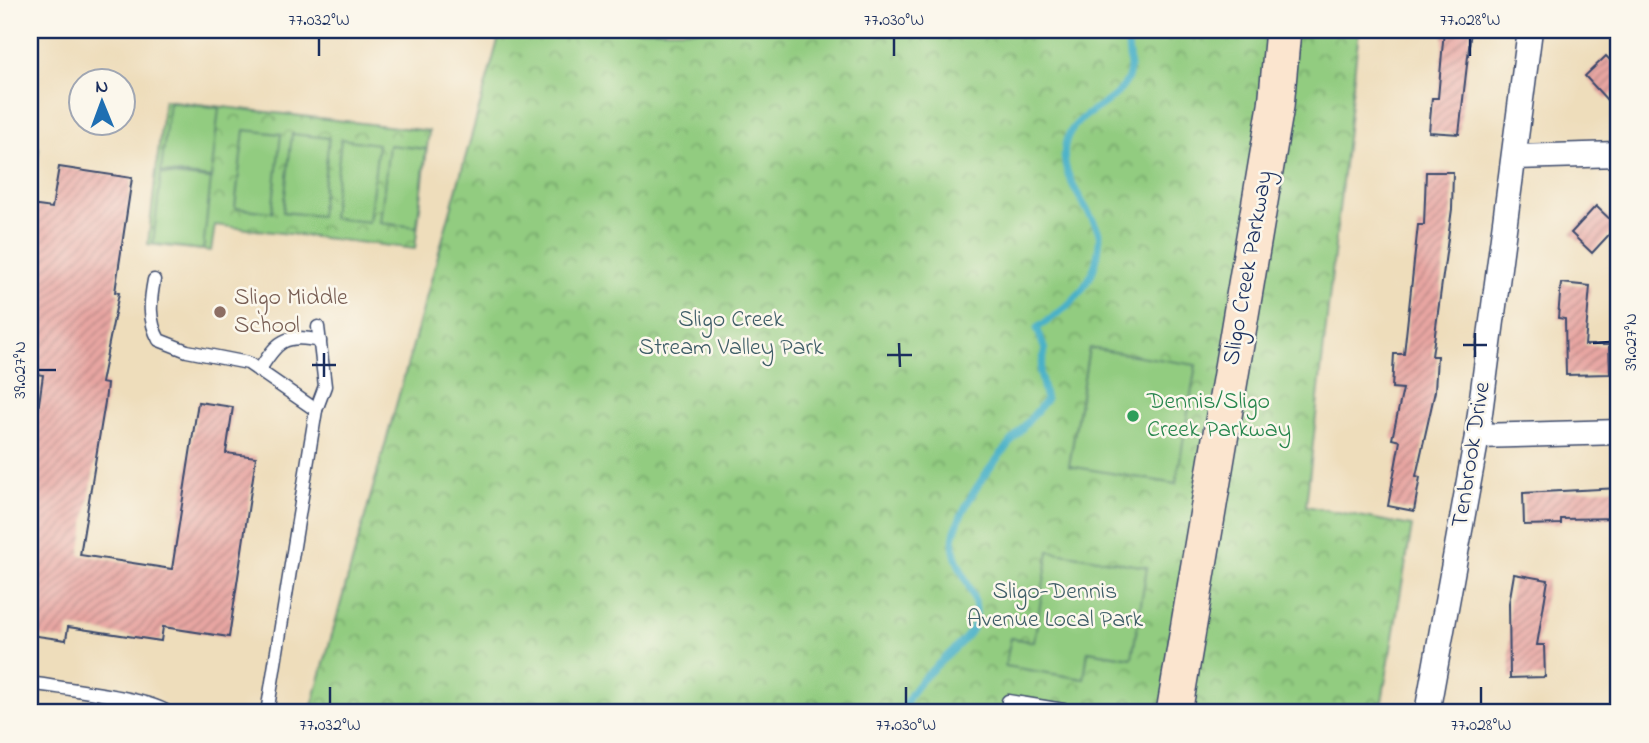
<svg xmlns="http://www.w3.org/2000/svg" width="1649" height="743" font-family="'Indie Flower',sans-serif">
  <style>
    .park { fill: url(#park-crowns); stroke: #567e6f; stroke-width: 2 }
    .pitch { fill: #92cc80; stroke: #567e6f; stroke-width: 2 }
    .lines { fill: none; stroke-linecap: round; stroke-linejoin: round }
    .stream { stroke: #49b1c8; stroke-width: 7 }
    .building { fill: url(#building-hatch) }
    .lane-casing { stroke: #3b496c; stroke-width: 15 }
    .street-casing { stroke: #3b496c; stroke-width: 27 }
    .secondary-casing { stroke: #3b496c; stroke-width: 38 }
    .lane { stroke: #fff; stroke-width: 12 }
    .street { stroke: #fff; stroke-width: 24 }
    .secondary { stroke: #fbe5cf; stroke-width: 35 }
    .ticks { fill: none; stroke: #1b2f5e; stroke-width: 2.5 }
    .education-dot { fill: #8d6e63; stroke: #fbf7ec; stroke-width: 2.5 }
    .leisure-dot { fill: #2e9e5b; stroke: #fbf7ec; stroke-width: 2.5 }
    .labels { text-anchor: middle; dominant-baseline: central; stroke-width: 5; stroke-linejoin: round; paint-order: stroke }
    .street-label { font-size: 24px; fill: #1b2f5e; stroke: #fbf7ec }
    .education-label { font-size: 24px; fill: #785e54; stroke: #fbf7ec; text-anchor: start }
    .park-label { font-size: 24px; fill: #3f5e68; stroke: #fbf7ec }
    .leisure-label { font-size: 24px; fill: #27864d; stroke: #fbf7ec; text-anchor: start }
    .neatline { fill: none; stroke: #1b2f5e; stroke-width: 2.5 }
    .ticks-label { font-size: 18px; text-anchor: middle; fill: #1b2f5e }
  </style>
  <defs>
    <pattern id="park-crowns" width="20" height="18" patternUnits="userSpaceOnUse" patternTransform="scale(1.75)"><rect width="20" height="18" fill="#92cc80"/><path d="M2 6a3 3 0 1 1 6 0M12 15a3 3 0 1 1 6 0" fill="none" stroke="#76a66c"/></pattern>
    <pattern id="building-hatch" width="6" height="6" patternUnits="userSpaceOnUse" patternTransform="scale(1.75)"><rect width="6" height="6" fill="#e8a6a2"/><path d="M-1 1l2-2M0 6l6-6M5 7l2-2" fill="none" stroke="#bb8887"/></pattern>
  </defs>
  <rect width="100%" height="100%" fill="#fbf7ec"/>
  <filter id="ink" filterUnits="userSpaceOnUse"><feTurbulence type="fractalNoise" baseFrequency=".0143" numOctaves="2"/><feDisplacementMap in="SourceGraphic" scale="14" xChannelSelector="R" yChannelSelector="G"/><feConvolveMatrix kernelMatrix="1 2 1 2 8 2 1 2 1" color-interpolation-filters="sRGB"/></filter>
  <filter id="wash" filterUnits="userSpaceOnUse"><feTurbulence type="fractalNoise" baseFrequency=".00686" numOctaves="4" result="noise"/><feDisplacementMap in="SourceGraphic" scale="28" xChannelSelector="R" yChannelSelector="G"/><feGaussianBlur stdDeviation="1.57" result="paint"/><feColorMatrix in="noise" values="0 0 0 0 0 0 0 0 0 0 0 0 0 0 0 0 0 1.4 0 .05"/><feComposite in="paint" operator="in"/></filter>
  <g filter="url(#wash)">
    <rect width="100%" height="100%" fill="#edb"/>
    <!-- park -->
    <g class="park">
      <path d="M501,30h858l-53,476 106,20 -32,187h-1070z"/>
      <path d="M164,100l265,31 -14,118 -200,-24 -4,26 -63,-7z"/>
    </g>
    <!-- pitch -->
    <g class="pitch">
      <path d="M169,102l50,6 -8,70 -50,-6z"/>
      <path d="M244,130l37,4 -9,78 -37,-4z"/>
      <path d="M292,134l37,4 -9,78 -37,-4z"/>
      <path d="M341,139l37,5 -9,78 -37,-4z"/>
      <path d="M389,145l37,4 -9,78 -37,-4z"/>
      <path d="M30,147l9,1 -8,49h-1z"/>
      <path d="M161,174l50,5 -8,71 -50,-6z"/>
      <path d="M1089,348l107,17 -20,119 -107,-18z"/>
      <path d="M1049,551l98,16 -15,91 -44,-7 -4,28 -79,-13 6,-28 23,4z"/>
    </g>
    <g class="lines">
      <!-- stream -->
      <path class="stream" d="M905,713c-2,-27 50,-59 65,-81 23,-34 -27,-67 -15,-101 16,-48 59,-92 91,-131l-6,-27 5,-23 -8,-22c29,-18 57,-42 61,-77 1,-7 3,-15 0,-21 -13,-29 -41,-56 -32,-89 9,-29 45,-33 60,-59 10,-16 -3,-36 4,-52"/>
    </g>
    <g id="blocks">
      <!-- building -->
      <g class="building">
        <path d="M1444,30h27l-12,104 -30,-2 3,-34h6z"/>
        <path d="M1606,56l13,13v19l-12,12 -22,-24z"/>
        <path d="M59,167l73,11 -17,114 4,1 -18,90 6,1 -2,18 -25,153 92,14 26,-167 35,5 -7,46 30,4 -27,180 -66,-10 -2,14 -93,-14 -2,13 -36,-5v-168l13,-92 -13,-2v-168l22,3z"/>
        <path d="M1426,172h27l-1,37 -20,147h5l-2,35 -19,85 4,1 -6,34 -26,-5 12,-65 -8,-2 11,-50 -11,-1 2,-34h10l14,-129h6z"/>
        <path d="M1596,206l21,20 -25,27 -21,-20z"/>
        <path d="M1561,283l29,3 -5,59h24l1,29 -44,1 -1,-56 -7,-1z"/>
        <path d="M1619,488v30l-58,1v5l-37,1 -1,-32z"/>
        <path d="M1514,574l34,6 -11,65h7l1,32 -35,1 -1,-75z"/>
      </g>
    </g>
  </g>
  <g filter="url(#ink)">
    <use href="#blocks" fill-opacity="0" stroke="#3b496c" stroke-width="2"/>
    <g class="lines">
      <defs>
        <g id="lane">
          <path d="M154,280c-4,21 -6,40 5,60l28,11 61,12 68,47 9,-24 -7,-59"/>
          <path d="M259,371c18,-30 26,-38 61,-30"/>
          <path d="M30,683c23,4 127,16 138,30"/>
          <path d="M1008,701l74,12"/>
          <path d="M267,713l49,-303"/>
        </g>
        <g id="street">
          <path d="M1514,157l105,-3"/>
          <path d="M1477,436l142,-4"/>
          <path d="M1427,713l50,-277 53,-406"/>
        </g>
        <path id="secondary" d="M1174,713l102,-607 7,-76"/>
      </defs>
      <!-- lane casing -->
      <use href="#lane" class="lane-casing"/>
      <!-- street casing -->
      <use href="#street" class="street-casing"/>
      <!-- secondary casing -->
      <use href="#secondary" class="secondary-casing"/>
      <!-- lane -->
      <use href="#lane" class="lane"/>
      <!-- street -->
      <use href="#street" class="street"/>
      <!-- secondary -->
      <use href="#secondary" class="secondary"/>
    </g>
  </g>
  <!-- ticks -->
  <path class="ticks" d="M319,38v18M894,38v18M1470,38v18M1475,333v24M899,343l1,24M1593,343l17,-1M1463,345h24M324,353v24M887,355h25M312,365h24M38,370h18M330,687v17M906,687v17M1481,687v17"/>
  <!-- markers -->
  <circle class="education-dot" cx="220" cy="312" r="7"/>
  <circle class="leisure-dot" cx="1133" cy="416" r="7"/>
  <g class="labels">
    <!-- street labels -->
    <g class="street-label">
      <text transform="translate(1249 268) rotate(-80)">Sligo Creek Parkway</text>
      <text transform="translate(1472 455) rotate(-81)">Tenbrook Drive</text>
    </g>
    <!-- education labels -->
    <g class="education-label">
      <text x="234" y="298">Sligo Middle<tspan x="234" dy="28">School</tspan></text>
    </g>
    <!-- park labels -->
    <g class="park-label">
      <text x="731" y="320">Sligo Creek<tspan x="731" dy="28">Stream Valley Park</tspan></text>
      <text x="1055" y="592">Sligo-Dennis<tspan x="1055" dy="28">Avenue Local Park</tspan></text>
    </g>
    <!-- leisure labels -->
    <g class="leisure-label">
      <text x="1147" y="402">Dennis/Sligo<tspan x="1147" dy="28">Creek Parkway</tspan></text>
    </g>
  </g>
  <!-- margin -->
  <rect width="1649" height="743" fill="none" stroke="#fbf7ec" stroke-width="77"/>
  <!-- north arrow -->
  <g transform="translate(102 102) rotate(359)"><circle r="33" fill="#fbf7ec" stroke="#a1a7b3" stroke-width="2"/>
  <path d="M0-5L12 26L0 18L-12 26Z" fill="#1f6fb2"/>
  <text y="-10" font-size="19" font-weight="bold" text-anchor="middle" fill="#1b2f5e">N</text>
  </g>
  <rect x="38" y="38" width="1572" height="666" class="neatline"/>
  <g class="ticks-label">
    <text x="319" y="25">77.032°W</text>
    <text x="894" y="25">77.030°W</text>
    <text x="1470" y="25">77.028°W</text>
    <text transform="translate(1630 342) rotate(-90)" y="6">39.027°N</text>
    <text transform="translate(19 370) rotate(-90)" y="6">39.027°N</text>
    <text x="330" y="730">77.032°W</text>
    <text x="906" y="730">77.030°W</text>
    <text x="1481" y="730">77.028°W</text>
  </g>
</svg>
